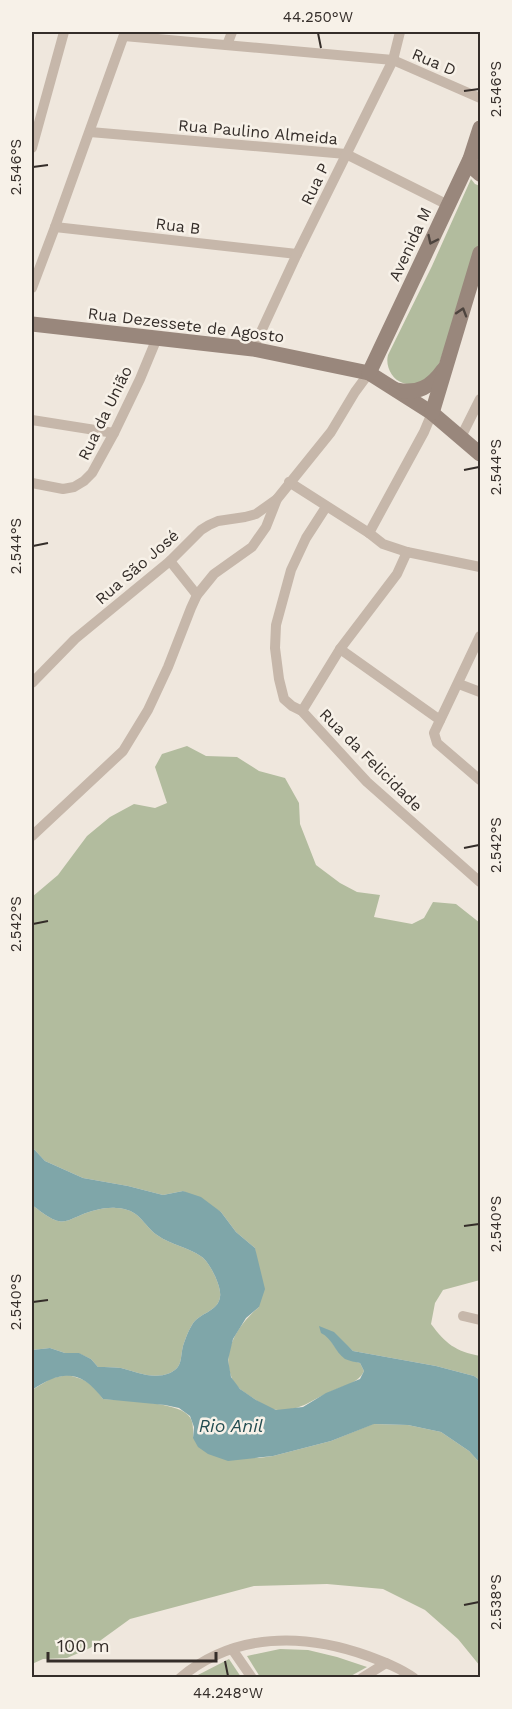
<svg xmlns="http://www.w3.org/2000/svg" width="512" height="1709" font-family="'Work Sans',sans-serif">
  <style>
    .green { fill: #b2bc9e }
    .water { fill: #7fa6a9 }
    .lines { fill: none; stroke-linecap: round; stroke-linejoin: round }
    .street { stroke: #c6b7aa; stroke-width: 10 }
    .secondary { stroke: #99877c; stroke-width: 15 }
    .oneway { stroke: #4d443e }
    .ticks { fill: none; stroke: #342d29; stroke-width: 2 }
    .labels { text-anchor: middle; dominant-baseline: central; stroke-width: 5; stroke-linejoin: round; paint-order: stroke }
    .street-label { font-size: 16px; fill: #342d29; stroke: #f7f1e8 }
    .water-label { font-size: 18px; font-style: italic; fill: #234d51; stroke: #f7f1e8 }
    .neatline { fill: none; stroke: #342d29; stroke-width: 2 }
    .ticks-label { font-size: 15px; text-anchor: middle; fill: #342d29 }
  </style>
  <rect width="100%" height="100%" fill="#efe7dd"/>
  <!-- green -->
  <g class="green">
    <path d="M471,179l4,5 5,2v56l-43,128 -14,16c-6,-1 -14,-1 -20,-3 -11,-3 -18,-17 -15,-28l44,-89z"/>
    <path d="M187,746l19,10 31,1 22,14 26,7 14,25 1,21 16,41 24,18 17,9 23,3 -6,22 38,7 12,-6 9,-16 23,2 24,19v357l-37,10 -8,13 -4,21c15,20 24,27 49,32v24l-6,-4 -38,-10 -83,-15 -8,-7 -17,-8c10,17 14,21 32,27l4,8c-6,13 -22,15 -34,21 -19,8 -29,19 -52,18 -7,0 -18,-7 -25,-12 -8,-5 -19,-12 -22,-22 -10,-26 9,-53 28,-69l-4,-59 -19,-16 -15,-20 -38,-21 -20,4 -35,-9 -45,-8 -38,-17 -13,-14v-250l26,-22 29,-39 23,-19 24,-13 21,4 12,-5 -12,-36 7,-13z"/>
    <path d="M32,1205c7,5 15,12 23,15 10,4 16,-1 26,-5 10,-4 24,-8 35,-7 24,1 26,16 41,27 14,10 31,12 45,22 8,6 20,30 18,40 -2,15 -22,16 -28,28 -4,6 -7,15 -9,21 -3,12 0,21 -13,27 -18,7 -32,-1 -49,-5 -7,-1 -15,-1 -23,-1l-7,-8 -13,-6h-13l-15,-5 -18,2z"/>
    <path d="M68,1375c19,5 24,8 35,24 19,1 73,3 85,16 6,6 5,14 5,22l66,21 14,-2 58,-15 42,-17 35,1 33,7 28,19 11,12v203l-22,-27 -33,-29 -42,-21 -56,-5 -73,2 -124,33 -40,29 -23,10 -24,1 -11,5v-274l20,-12z"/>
    <path d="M280,1649l28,1 29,7 30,10 -18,10h-89l-13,-21z"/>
    <path d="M229,1659l12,18h-47z"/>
  </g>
  <!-- water -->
  <path class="water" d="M32,1147l13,14 38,17 45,8 35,9 20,-4 18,6 20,15 15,20 19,16 10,41 -6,18 -13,11 -13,21 -5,21 3,17 9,12 16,11 20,10 27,-3 23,-14 34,-14 4,-8 -4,-8c-4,-1 -11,-2 -15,-4 -10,-7 -13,-21 -24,-26l-2,-7 15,6 19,19 83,15 38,10 6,4v83l-11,-12 -28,-19 -33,-7 -34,-1 -43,17 -58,15 -45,5 -20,-7 -10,-7 -5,-9 1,-11 -4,-11 -11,-8 -14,-3 -62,-6c-22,-30 -42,-29 -71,-9v-40l18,-2 15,5h14l12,6 7,8c8,0 16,0 23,1 17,4 31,12 49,5 13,-6 10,-15 13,-27 2,-6 5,-15 9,-21 6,-12 26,-13 28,-28 2,-10 -10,-34 -18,-40 -14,-10 -31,-12 -45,-22 -15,-11 -17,-26 -41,-27 -11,-1 -25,3 -35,7 -10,4 -16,9 -26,5 -8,-3 -16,-10 -23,-15z"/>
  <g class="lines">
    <!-- street -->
    <g class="street">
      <path d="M124,36l269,24 87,38"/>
      <path d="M227,45l5,-13"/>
      <path d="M90,132l256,22 102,51"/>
      <path d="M32,148l32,-116"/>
      <path d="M55,227l242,27"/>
      <path d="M32,288l23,-61 70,-195"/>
      <path d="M253,349l44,-95 96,-194 7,-28"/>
      <path d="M32,420l82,13"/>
      <path d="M461,437l19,-38"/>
      <path d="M289,482l80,51 14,11 24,8 73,15"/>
      <path d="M32,483l31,6 11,-2 10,-6 8,-8 22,-40 26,-54 17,-41"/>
      <path d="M326,507l-20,31 -15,32 -15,55 -1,23 4,31 5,20 8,7 10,5 65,71 113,100"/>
      <path d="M369,533l55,-101 8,-19"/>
      <path d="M170,561l27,34"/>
      <path d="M480,636l-46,97 3,10 43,37"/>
      <path d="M340,649l100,71"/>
      <path d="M32,683l43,-44 95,-78 31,-31 8,-5 9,-4 27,-4 11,-3 21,-15"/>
      <path d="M459,684l21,8"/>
      <path d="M302,711l38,-62 57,-75 10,-22"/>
      <path d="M32,836l91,-85 25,-41 20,-43 23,-59 6,-13 17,-21 38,-27 14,-20 11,-28 54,-67 24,-40 14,-19"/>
      <path d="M463,1316l17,4"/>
      <path d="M232,1649l20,29"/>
      <path d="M180,1678c55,-46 124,-45 188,-22 16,6 32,12 46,22"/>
      <path d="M362,1678l24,-15"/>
    </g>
    <!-- secondary -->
    <g class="secondary">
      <path d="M470,159l2,8 8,7"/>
      <path d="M32,324l221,25 116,24 63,40 48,41"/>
      <path d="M369,373l101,-214 10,-31"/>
      <path d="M397,390c21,4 34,-3 46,-20"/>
      <path d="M432,413l48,-160"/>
    </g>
  </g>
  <!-- one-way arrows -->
  <defs><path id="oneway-chevron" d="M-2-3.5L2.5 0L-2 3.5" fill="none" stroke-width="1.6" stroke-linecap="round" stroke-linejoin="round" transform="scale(1.5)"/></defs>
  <g class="oneway">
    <use href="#oneway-chevron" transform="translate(432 240) rotate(115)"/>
    <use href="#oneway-chevron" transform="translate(462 312) rotate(-73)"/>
  </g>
  <!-- ticks -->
  <path class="ticks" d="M318,33l3,15M464,91l15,-2M33,167l15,-2M464,470l15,-3M33,546l15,-3M464,848l15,-3M33,924l15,-3M464,1226l15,-2M33,1302l15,-2M464,1605l15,-3M225,1661l3,15"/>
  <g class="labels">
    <!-- street labels -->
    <g class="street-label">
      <text transform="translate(434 62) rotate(23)">Rua D</text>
      <text transform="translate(258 132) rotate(5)">Rua Paulino Almeida</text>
      <text transform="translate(315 184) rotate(-64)">Rua P</text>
      <text transform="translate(178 226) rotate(7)">Rua B</text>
      <text transform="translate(410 244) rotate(-65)">Avenida M</text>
      <text transform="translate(186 325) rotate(7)">Rua Dezessete de Agosto</text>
      <text transform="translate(105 413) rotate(-64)">Rua da União</text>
      <text transform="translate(137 567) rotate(-41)">Rua São José</text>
      <text transform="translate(371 760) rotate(45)">Rua da Felicidade</text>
    </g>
    <!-- water labels -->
    <g class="water-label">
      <text x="231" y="1425">Rio Anil</text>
    </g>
  </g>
  <!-- border -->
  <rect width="512" height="1709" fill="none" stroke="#f7f1e8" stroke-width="66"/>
  <!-- scale -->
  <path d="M48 1652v9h168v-9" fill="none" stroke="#342d29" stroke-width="3"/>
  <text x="57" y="1652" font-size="18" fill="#342d29" stroke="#f7f1e8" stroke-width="4.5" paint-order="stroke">100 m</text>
  <rect x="33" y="33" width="446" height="1643" class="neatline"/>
  <g class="ticks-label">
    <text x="318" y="22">44.250°W</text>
    <text transform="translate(496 89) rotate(-90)" y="5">2.546°S</text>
    <text transform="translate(16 167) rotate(-90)" y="5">2.546°S</text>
    <text transform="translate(496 467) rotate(-90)" y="5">2.544°S</text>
    <text transform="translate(16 546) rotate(-90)" y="5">2.544°S</text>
    <text transform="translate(496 845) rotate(-90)" y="5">2.542°S</text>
    <text transform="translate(16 924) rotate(-90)" y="5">2.542°S</text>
    <text transform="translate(496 1224) rotate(-90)" y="5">2.540°S</text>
    <text transform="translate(16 1302) rotate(-90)" y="5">2.540°S</text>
    <text transform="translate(496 1602) rotate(-90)" y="5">2.538°S</text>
    <text x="228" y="1698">44.248°W</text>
  </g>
</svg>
